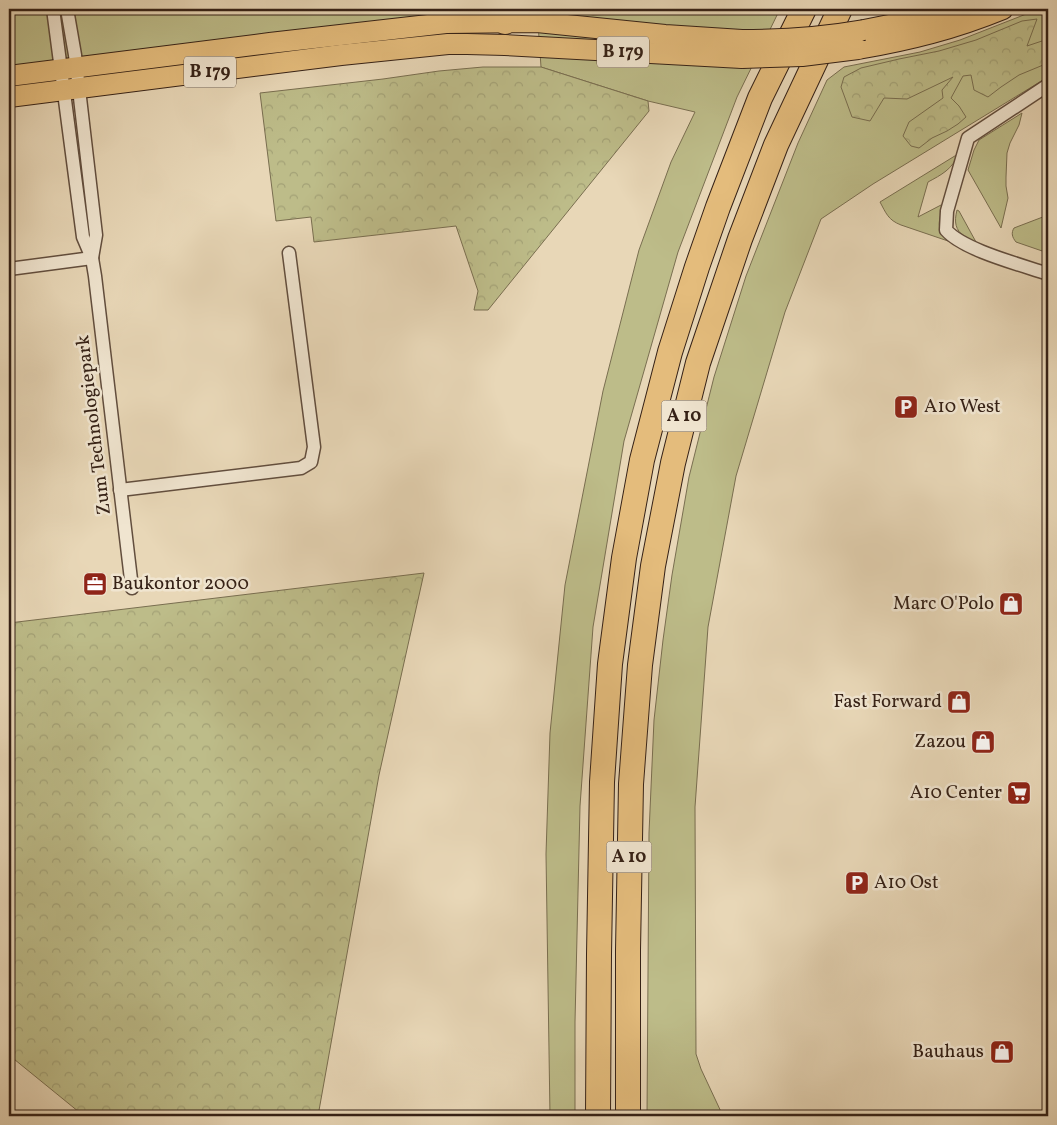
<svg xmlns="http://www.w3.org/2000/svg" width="1057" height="1125" font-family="Vollkorn,serif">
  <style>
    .grass { fill: #bdbc89; stroke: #796e50 }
    .forest { fill: url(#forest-crowns); stroke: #796e50 }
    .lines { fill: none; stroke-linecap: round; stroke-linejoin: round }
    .minor-casing { stroke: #624e3e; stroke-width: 15 }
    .primary-casing { stroke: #352116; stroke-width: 22 }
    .motorway-casing { stroke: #352116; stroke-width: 26 }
    .minor { stroke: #f0e5d0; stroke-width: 12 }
    .primary { stroke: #e4bc7c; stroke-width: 20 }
    .motorway { stroke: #e4bc7c; stroke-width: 24 }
    .primary-bridge-casing { stroke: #352116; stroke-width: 22; stroke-linecap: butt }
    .primary-bridge { stroke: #e4bc7c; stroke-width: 20 }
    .labels { text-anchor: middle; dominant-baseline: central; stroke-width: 5; stroke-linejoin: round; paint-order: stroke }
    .shield { fill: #f0e5d0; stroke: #6d5c4e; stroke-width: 1 }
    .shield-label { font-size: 18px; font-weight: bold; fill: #352116 }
    .poi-label { font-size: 19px; fill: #352116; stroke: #f0e5d0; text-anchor: end }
    .street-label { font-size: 19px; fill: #352116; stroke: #f0e5d0 }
  </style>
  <defs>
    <pattern id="forest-crowns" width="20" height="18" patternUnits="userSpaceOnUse" patternTransform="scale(1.25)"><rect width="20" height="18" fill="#bdbc89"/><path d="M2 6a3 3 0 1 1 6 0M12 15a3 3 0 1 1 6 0" fill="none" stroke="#a3a176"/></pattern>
  </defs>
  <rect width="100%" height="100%" fill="#e8d7b7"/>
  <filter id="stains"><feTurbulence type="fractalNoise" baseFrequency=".004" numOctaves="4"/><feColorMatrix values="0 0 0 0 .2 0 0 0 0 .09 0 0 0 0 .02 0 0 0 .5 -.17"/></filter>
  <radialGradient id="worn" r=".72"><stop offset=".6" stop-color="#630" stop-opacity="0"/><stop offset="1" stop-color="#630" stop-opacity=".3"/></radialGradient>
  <!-- grass -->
  <g class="grass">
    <path d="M9,9h474v2l-190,21 -284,35z"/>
    <path d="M537,9h29l70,4 21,-4h123l-43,88 -59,155 -54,189 -31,186 -13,179 -5,216v94h-25l-4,-262 4,-121 15,-148 38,-194 36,-141 32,-88 24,-50 -47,-11 -107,-34z"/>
    <path d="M1039,9h9v68l-175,107 -52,35 -36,93 -49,164 -28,151 -13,180 1,247 5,15 22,47h-76l2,-283 5,-113 9,-80 9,-65 17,-98 25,-100 32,-101 52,-133 29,-63 17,-13 76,-15 40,-12z"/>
    <path d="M1022,113l-3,12 -9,18 -3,10 -1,24v9l2,12 -7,30 -33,-58 6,-20 5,-10z"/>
    <path d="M958,154c-5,15 -17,21 -30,28l-10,35 23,-12h1l1,1c-5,19 -7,22 8,36l-50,-17c-13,-5 -15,-12 -21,-23z"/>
    <path d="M957,210l2,1 17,31c-5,-1 -7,-2 -11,-5 -10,-7 -11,-15 -8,-27z"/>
    <path d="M1048,215v38l-32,-11c-4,-5 -5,-9 -2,-14z"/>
  </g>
  <!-- forest -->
  <g class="forest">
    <path d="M566,9h91l-21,4 -43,2z"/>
    <path d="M1037,19l-10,27 21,-7v24l-29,12 -18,12 -13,10 -14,-7 -3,-15 -8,1 -12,22 8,8 7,11 -8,7 -11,7 -15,7 -13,10 -8,-2 -8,-10 6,-14 34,-24 -1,-8 11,-13 -46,22 -23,-1 -14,23 -18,-4 -11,-30 3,-10 17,-9 38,-9 40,-8 37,-11 46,-19z"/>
    <path d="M483,67h58l107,34 1,10 -161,199h-14l4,-19 -22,-65 -142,16 -3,-25 -35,4 -16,-128 123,-14 56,-8z"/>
    <path d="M424,573l-45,202 -61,341h-229l-10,-4 -70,-57v-432z"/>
  </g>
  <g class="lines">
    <defs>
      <g id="minor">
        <path d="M53,9l30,228 9,21 3,18 37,312"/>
        <path d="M67,9l8,46 21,180 -4,23"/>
        <path d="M1048,85l-80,53 -21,73 -1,19c17,20 76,35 102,44"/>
        <path d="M9,269l83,-11"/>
        <path d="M120,490l181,-22 10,-6 3,-15 -25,-194"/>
      </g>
      <g id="primary">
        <path d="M864,30l65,-13 23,-8"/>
        <path d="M858,49c52,-9 96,-20 145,-40"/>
        <path d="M9,76l261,-33 176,-20 91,-1 128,13 77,5"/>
        <path d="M9,97l332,-42 107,-11h19l38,1 237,13"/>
      </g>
      <g id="motorway">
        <path d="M505,22l2,-13"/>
        <path d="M598,1116l1,-162 3,-172 8,-118 14,-106 18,-98 28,-108 27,-85 21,-60 42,-109 44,-89"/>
        <path d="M628,1116v-166l3,-166 9,-119 13,-99 20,-103 25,-100 42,-124 36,-94 64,-136"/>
      </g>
    </defs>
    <!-- minor casing -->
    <use href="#minor" class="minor-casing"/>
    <!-- primary casing -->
    <use href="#primary" class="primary-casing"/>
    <!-- motorway casing -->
    <use href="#motorway" class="motorway-casing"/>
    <!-- minor -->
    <use href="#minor" class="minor"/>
    <!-- primary -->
    <use href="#primary" class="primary"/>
    <!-- motorway -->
    <use href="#motorway" class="motorway"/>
    <defs>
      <g id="primary-bridge">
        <path d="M742,40c41,0 82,-3 122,-10"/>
        <path d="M742,58l60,-2 56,-7"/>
      </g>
    </defs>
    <!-- primary-bridge casing -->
    <use href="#primary-bridge" class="primary-bridge-casing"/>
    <!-- primary-bridge -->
    <use href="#primary-bridge" class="primary-bridge"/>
  </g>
  <!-- icons -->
  <defs>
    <symbol id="parking-square" viewBox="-11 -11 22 22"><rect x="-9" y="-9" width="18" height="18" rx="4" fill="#8f2418" stroke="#f0e5d0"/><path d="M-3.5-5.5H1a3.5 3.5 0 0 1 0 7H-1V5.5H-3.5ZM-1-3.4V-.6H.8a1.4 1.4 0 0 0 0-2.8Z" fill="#fff"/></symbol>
    <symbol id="office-square" viewBox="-11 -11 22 22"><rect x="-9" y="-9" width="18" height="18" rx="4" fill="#8f2418" stroke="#f0e5d0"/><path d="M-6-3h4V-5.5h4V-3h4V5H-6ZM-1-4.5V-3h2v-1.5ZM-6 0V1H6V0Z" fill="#fff"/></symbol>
    <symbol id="shop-square" viewBox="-11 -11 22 22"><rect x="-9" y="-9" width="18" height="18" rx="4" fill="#8f2418" stroke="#f0e5d0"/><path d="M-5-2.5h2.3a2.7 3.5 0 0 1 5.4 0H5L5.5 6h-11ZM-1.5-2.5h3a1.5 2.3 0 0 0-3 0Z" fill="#fff"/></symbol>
    <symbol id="supermarket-square" viewBox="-11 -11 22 22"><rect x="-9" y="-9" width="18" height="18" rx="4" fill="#8f2418" stroke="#f0e5d0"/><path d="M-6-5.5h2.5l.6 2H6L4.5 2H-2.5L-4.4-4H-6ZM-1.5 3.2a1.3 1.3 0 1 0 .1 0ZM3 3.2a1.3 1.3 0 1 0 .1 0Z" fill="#fff"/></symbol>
  </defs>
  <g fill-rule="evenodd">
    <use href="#parking-square" x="892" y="393" width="28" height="28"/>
    <use href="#office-square" x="81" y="570" width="28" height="28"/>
    <use href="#shop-square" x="997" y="590" width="28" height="28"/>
    <use href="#shop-square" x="945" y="688" width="28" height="28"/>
    <use href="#shop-square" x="969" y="728" width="28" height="28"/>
    <use href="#supermarket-square" x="1005" y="779" width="28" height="28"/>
    <use href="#parking-square" x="843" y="869" width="28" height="28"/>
    <use href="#shop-square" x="988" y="1038" width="28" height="28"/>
  </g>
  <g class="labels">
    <!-- shield labels -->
    <g class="shield">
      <rect x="597" y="36.5" width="52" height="31" rx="4"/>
      <rect x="184" y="56.5" width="52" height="31" rx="4"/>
      <rect x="661.5" y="400.5" width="45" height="31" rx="4"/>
      <rect x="606.5" y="841.5" width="45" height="31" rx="4"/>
    </g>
    <g class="shield-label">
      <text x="623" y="52">B 179</text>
      <text x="210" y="72">B 179</text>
      <text x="684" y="416">A 10</text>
      <text x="629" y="857">A 10</text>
    </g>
    <!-- poi labels -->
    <g class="poi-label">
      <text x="924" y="407" text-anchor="start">A10 West</text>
      <text x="112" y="584" text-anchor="start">Baukontor 2000</text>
      <text x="994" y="604">Marc O'Polo</text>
      <text x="942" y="702">Fast Forward</text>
      <text x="966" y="742">Zazou</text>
      <text x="1002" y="793">A10 Center</text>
      <text x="874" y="883" text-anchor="start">A10 Ost</text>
      <text x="984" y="1052">Bauhaus</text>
    </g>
    <!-- street labels -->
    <g class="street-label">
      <text transform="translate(94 425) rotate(-97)">Zum Technologiepark</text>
    </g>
  </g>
  <!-- margin -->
  <rect width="1057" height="1125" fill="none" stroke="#e8d7b7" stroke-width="30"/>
  <rect x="10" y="10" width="1037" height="1105" fill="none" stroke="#352116" stroke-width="2.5"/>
  <rect x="15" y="15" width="1027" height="1095" fill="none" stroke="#352116"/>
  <rect width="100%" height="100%" filter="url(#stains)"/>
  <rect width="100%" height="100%" fill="url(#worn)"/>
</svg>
